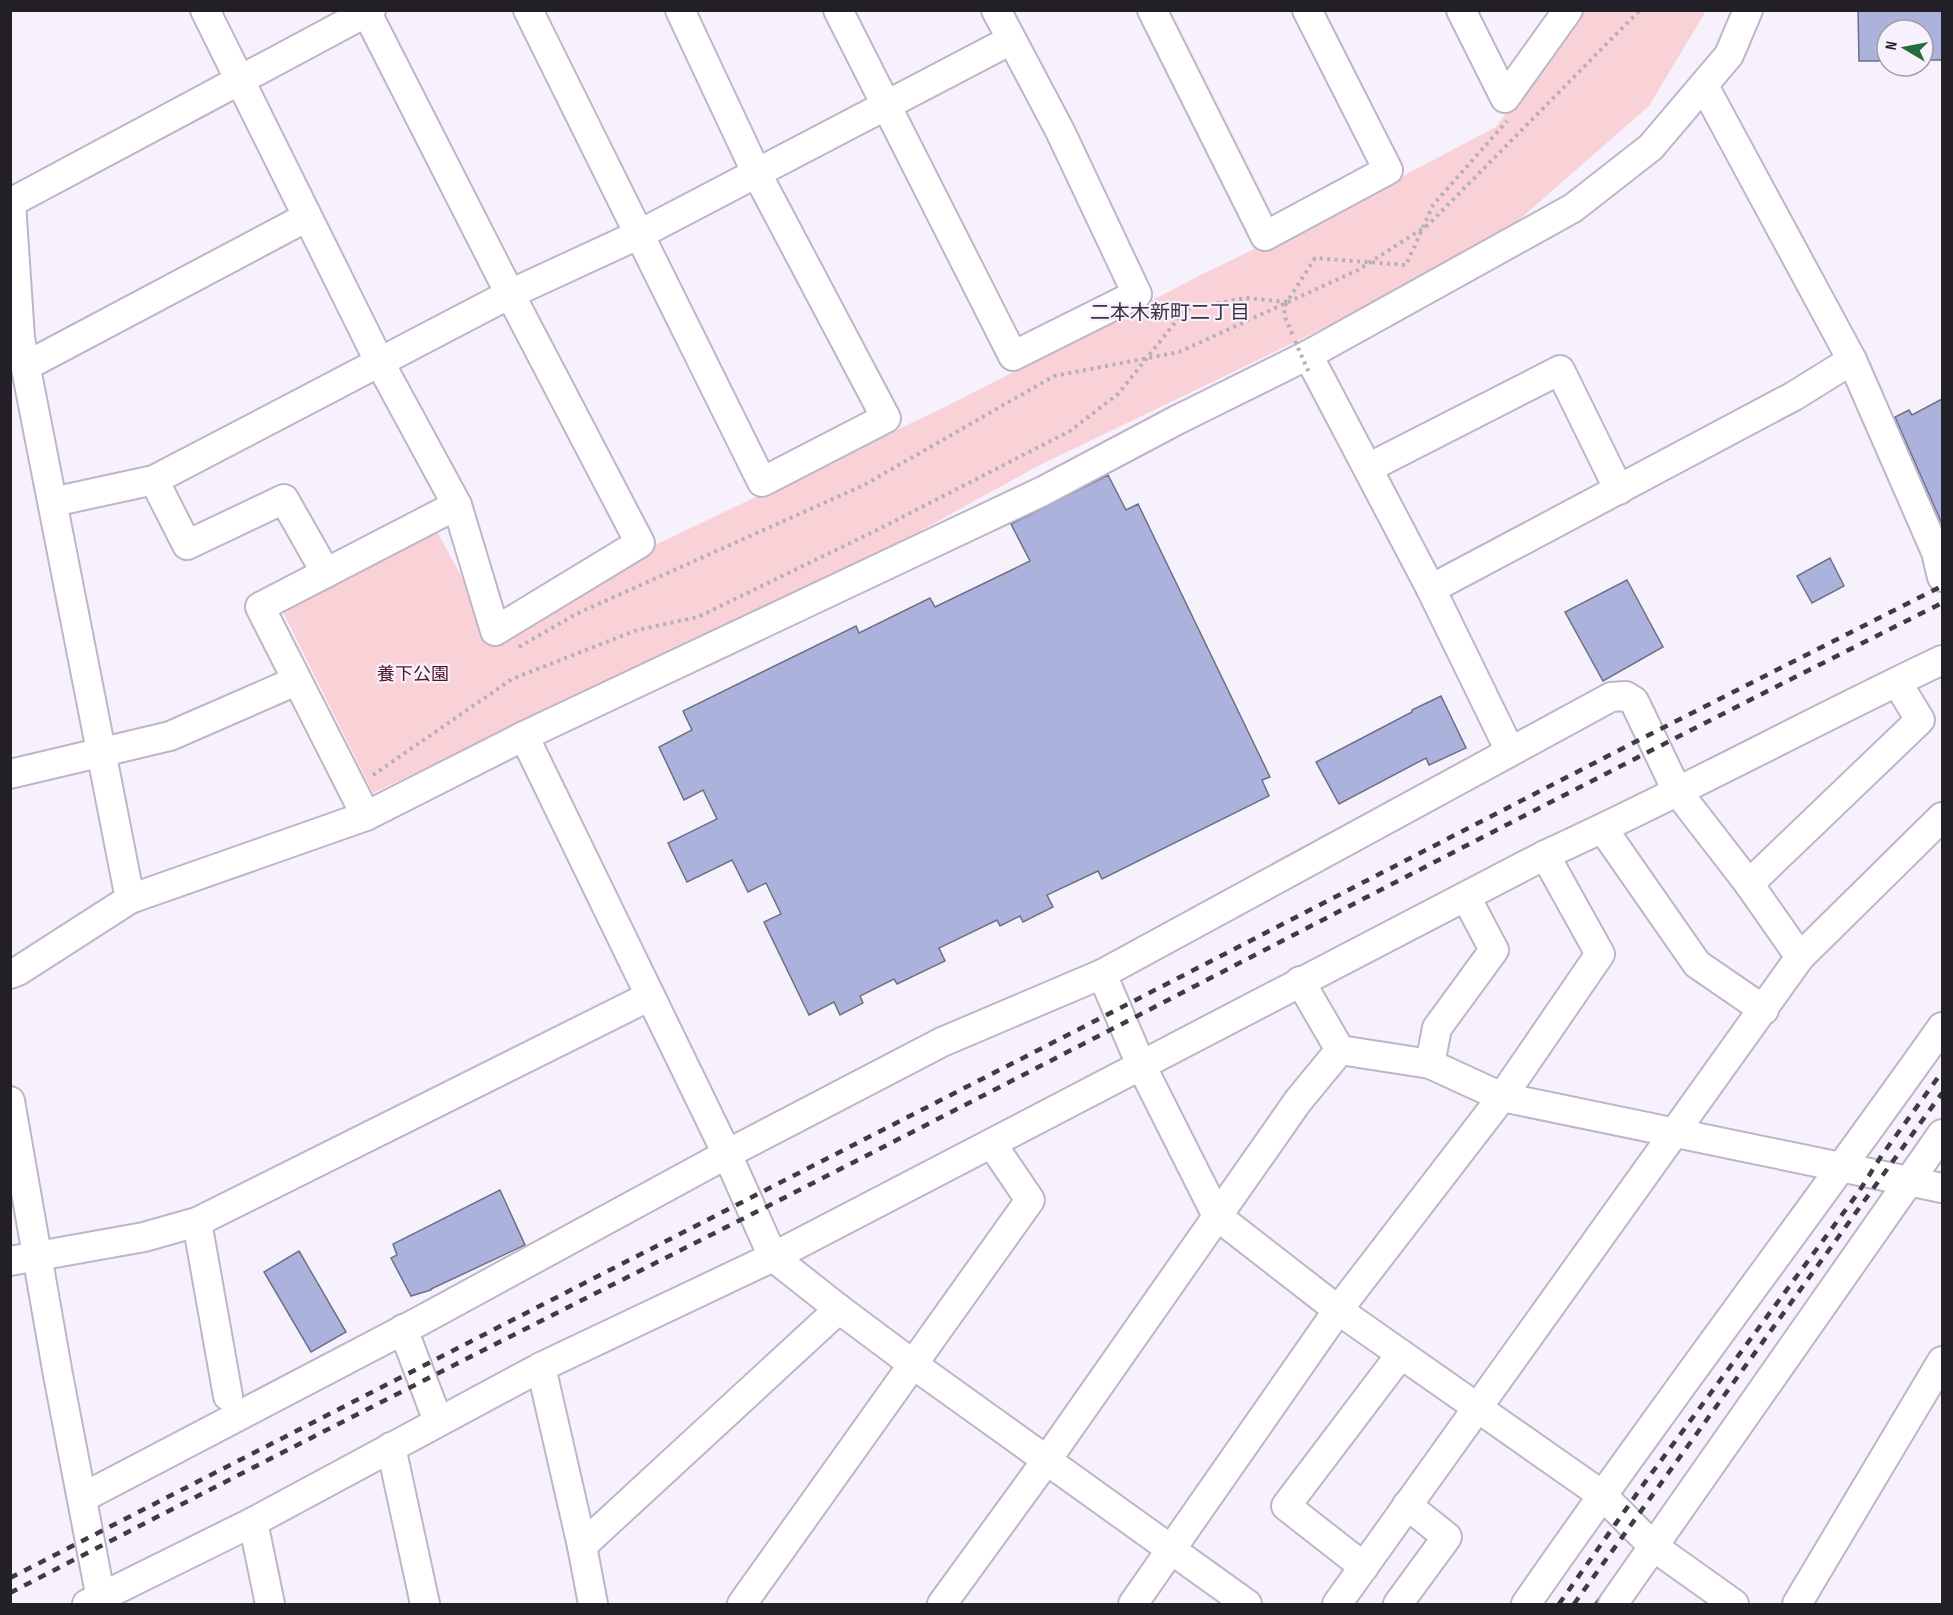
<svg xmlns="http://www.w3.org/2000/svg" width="1953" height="1615" font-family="'Sofia Sans Condensed','Noto Sans JP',sans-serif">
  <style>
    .green { fill: #f9d2d7 }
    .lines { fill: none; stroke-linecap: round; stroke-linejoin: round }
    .stream { stroke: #5e768c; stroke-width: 6 }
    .building { fill: #abb3dc; stroke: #6c7084; stroke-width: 1.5 }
    .minor-casing { stroke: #bfb5ca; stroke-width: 32 }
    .path { stroke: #b4afba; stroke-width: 4; stroke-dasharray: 3 4.5; stroke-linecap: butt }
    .minor { stroke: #fff; stroke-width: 28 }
    .rail { stroke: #3f3b43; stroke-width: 4.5; stroke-dasharray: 8 8; stroke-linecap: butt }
    .path-bridge { stroke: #b4afba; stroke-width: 4; stroke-dasharray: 3 4.5; stroke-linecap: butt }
    .labels { text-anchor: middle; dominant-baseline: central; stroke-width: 4.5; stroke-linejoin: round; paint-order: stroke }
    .park-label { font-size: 18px; fill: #501523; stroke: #f7f1fe }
    .neighbourhood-label { font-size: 20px; fill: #3b3344; stroke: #f7f1fe }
  </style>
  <rect width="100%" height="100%" fill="#f7f1fe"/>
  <!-- green -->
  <path class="green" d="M1580,11h126l-57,95 -145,127 -184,97 -282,136 -185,102 -480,225 -90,-181 151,-86 61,112 139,-83 313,-149 254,-131 198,-97 97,-51z"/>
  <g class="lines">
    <!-- stream -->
    <path class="stream" d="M1597,1604l7,-9"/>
  </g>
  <!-- building -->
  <g class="building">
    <path d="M1858,10h84v50h-19v-30h-36v31h-28z"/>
    <path d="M1942,399v125l-47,-107 14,-7 3,5z"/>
    <path d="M1108,475l18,35 12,-6 132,273 -8,3 7,16 -167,83 -4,-8 -51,24 6,12 -30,15 -3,-6 -20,10 -3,-6 -58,28 6,13 -48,23 -3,-5 -34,17 3,7 -23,12 -6,-13 -25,13 -45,-93 17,-8 -15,-31 -18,9 -16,-32 -45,22 -19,-39 49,-24 -14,-29 -19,10 -25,-53 33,-17 -9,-19 173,-85 3,7 71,-35 5,9 95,-46 -19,-37z"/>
    <path d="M1830,558l14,28 -32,17 -15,-27z"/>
    <path d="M1627,580l36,67 -60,34 -38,-69z"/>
    <path d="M1441,696l25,52 -37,17 -3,-7 -87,46 -23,-42 96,-50v-2z"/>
    <path d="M500,1190l25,55 -94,44v1l-20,6 -20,-38 6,-3 -4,-11z"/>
    <path d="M299,1251l47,81 -35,20 -47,-80z"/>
  </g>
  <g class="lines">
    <defs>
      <g id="minor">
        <path d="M205,10l175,353 77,142 38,126 145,-88 -130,-249 -143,-281"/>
        <path d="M528,10l234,472 124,-64 -130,-246 -76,-162"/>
        <path d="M838,10l175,346 124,-62 -77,-163 -64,-121"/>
        <path d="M1152,10l113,226 123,-66 -81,-160"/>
        <path d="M1461,10l44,88 63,-88"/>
        <path d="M1704,86l148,274 84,192 6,25"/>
        <path d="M10,203l361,-193"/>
        <path d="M11,203l9,135 110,561"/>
        <path d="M1308,355l123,234 79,162"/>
        <path d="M26,366l281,-149"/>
        <path d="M1368,468l192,-98 59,120"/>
        <path d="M154,480l33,65 97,-46 42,74"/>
        <path d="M53,502l101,-22 356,-186 130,-60 371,-194"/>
        <path d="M1431,589l363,-193 58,-36"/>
        <path d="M524,736l203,418 46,103 66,52 75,56 333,239"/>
        <path d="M10,774l160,-38 126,-55"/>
        <path d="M366,816l-106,-209 197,-102"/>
        <path d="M1603,829l94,135 67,46"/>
        <path d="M1749,884l171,-164 -23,-38"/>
        <path d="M10,974l8,-3 112,-72 236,-83 158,-80 519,-245 134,-71 131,-65 265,-147 78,-61 78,-92 19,-45"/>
        <path d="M1102,974l39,91 76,151 121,94 264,185 52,52 80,57"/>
        <path d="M1300,981l40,69"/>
        <path d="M1340,1050l90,14 72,33 440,91"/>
        <path d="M1430,1064l7,-36 57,-78 -28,-53"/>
        <path d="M10,1101l48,274 44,229"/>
        <path d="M197,1222l31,174"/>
        <path d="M10,1261l134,-24 53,-15 453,-226"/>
        <path d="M403,1329l35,92"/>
        <path d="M541,1367l41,179 11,58"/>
        <path d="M391,1447l34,157"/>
        <path d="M82,1498l338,-177 307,-167 215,-112 160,-68 509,-277 15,-1 8,5 43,90 72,93 51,73"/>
        <path d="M253,1522l17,82"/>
        <path d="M582,1546l257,-237"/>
        <path d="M1364,1567l-78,-61 115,-152"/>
        <path d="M87,1604l166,-82 288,-155 232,-110 772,-402c134,-61 264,-132 397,-195"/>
        <path d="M742,1604l288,-404 -38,-56"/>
        <path d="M942,1604l104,-143 252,-360 42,-51"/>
        <path d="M1133,1604l205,-294 164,-213 98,-143 -55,-99"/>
        <path d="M1337,1604l463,-647 142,-140"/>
        <path d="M1398,1604l49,-67 -40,-32"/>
        <path d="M1526,1604c135,-195 279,-384 416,-577"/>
        <path d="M1613,1604l329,-470"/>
        <path d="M1797,1604l145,-243"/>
      </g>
    </defs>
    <!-- minor casing -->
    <use href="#minor" class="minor-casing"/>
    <!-- path -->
    <g class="path">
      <path d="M1286,303l-2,12 10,23"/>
      <path d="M519,647l57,-33 288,-129 190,-109 125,-24 179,-82 70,-45 212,-215"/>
      <path d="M373,775l139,-96 125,-49 61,-13 183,-89 189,-97 48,-37 68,-85 60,-11 41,4 28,-44 91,7 27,-60 74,-84"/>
    </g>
    <!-- minor -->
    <use href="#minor" class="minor"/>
    <!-- rail -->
    <g class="rail">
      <path d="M10,1578l1116,-573 507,-262 309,-157"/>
      <path d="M10,1593c252,-131 505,-259 758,-387 392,-200 781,-406 1174,-603"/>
      <path d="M1559,1604l84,-119 215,-292 24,-38 60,-83"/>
      <path d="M1574,1604l368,-511"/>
    </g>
    <!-- path-bridge -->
    <path class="path-bridge" d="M1295,341l15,34"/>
  </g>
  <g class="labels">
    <!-- park labels -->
    <g class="park-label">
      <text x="413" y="674">養下公園</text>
    </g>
    <!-- neighbourhood labels -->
    <g class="neighbourhood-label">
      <text x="1170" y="313">二本木新町二丁目</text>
    </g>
  </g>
  <!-- border -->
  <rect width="1953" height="1615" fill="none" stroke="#231f27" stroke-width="24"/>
  <!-- north arrow -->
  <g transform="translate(1905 48) rotate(280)"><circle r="28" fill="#f7f1fe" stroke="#a29da8" stroke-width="1.5"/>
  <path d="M0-4.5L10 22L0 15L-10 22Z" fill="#256d3a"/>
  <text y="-9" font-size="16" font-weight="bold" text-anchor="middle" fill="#231f27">N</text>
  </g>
</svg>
